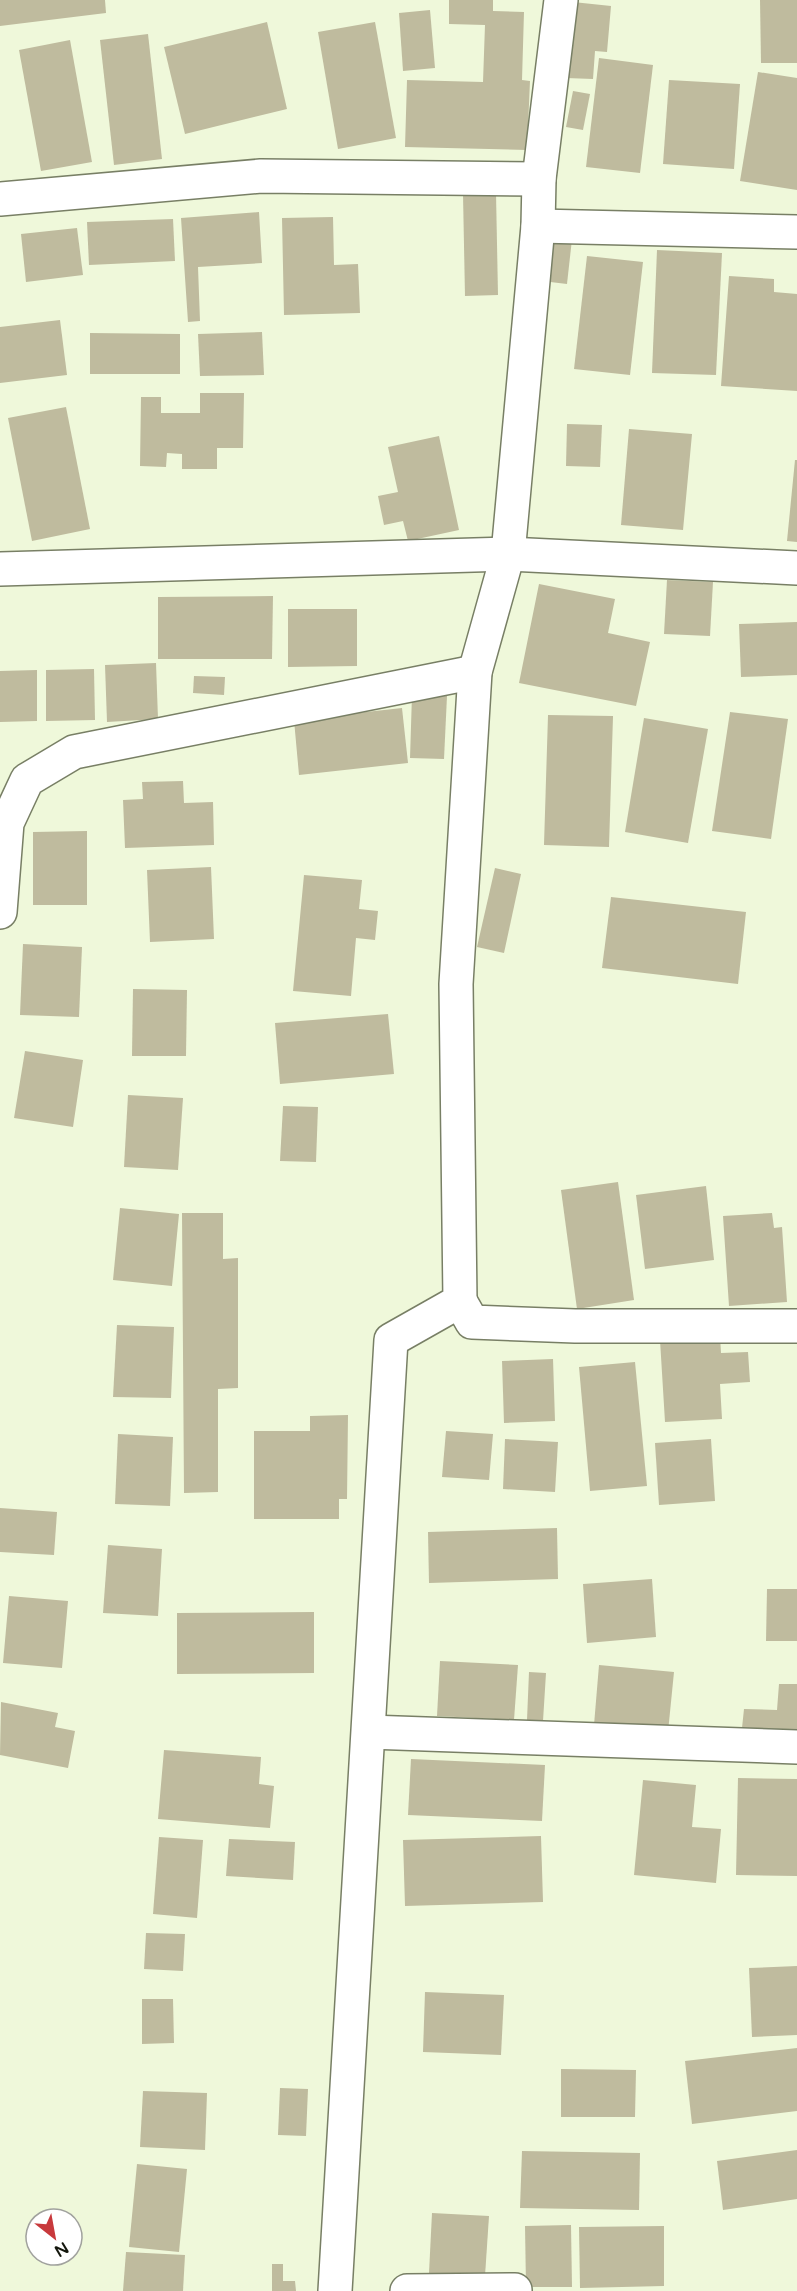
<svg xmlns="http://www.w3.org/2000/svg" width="797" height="2291" font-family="'Varela Round',sans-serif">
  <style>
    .building { fill: #bfbb9e }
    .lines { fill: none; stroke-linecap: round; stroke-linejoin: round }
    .minor-casing { stroke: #787f65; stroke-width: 36 }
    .minor { stroke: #fff; stroke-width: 33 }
  </style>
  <rect width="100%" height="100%" fill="#eff8da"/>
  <!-- building -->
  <g class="building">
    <path d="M0,0h105l1,13 -106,13z"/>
    <path d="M449,0h44v11l31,1 -2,68 8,1 -3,69 -122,-3 2,-67 76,2 2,-57 -36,-1z"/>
    <path d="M760,0h37v63h-36z"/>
    <path d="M573,2l38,4 -4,46 -12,-1 -2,28 -27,-1z"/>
    <path d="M430,10l5,58 -32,3 -4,-58z"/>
    <path d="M267,22l20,87 -102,25 -21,-87z"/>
    <path d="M375,22l21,116 -58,11 -20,-117z"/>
    <path d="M148,34l14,125 -48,6 -14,-125z"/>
    <path d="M70,40l22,122 -51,9 -22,-121z"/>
    <path d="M599,58l54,7 -13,108 -54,-6z"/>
    <path d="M758,72l39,6v112l-57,-9z"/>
    <path d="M669,80l71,4 -6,85 -71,-5z"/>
    <path d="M573,91l17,3 -7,36 -17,-3z"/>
    <path d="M496,193l2,102 -33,1 -2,-102z"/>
    <path d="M259,212l3,51 -64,4 2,54 -12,1 -7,-104z"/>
    <path d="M333,217l1,48 24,-1 2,49 -76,2 -2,-97z"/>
    <path d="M173,219l2,42 -86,4 -2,-43z"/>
    <path d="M77,228l6,47 -57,7 -5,-48z"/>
    <path d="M547,236l25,3 -5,45 -25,-3z"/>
    <path d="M657,250l65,3 -6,122 -64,-2z"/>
    <path d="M587,256l56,6 -13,113 -56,-6z"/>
    <path d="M729,276l45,3v13l23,2v97l-76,-5z"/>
    <path d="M60,320l7,55 -67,8v-56z"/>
    <path d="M262,332l2,43 -64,1 -2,-42z"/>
    <path d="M90,333l90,1v40h-90z"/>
    <path d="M200,393h44l-1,55h-26v21h-35v-15l-15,-1 -1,14 -26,-1 1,-69h20v16h39z"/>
    <path d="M66,407l24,122 -58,12 -24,-123z"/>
    <path d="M567,424l35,1 -2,42 -34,-1z"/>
    <path d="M629,429l63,5 -9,96 -62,-5z"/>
    <path d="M439,436l20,94 -51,11 -5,-20 -19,4 -6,-29 20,-4 -10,-45z"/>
    <path d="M795,460h2v82l-10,-1z"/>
    <path d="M667,580l46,2 -3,54 -46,-2z"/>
    <path d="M539,584l76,15 -7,34 42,9 -14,64 -117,-23z"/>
    <path d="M273,596l-1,63h-114v-62z"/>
    <path d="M288,609h69v57l-69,1z"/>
    <path d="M797,622v53l-56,2 -2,-53z"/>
    <path d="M156,663l2,56 -51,3 -2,-57z"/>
    <path d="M94,669l1,51 -49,1v-51z"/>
    <path d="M37,670v51l-37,1v-51z"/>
    <path d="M194,676l31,1 -1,18 -31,-2z"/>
    <path d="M412,695l35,1 -3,63 -34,-1z"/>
    <path d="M402,708l6,55 -109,12 -5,-55z"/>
    <path d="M730,712l58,7 -17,120 -59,-8z"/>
    <path d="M548,715l65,1 -4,131 -65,-2z"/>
    <path d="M644,718l64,11 -20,114 -63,-11z"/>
    <path d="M183,781l1,22 29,-1 1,43 -89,3 -2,-48 20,-1 -1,-17z"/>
    <path d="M87,831v74h-54v-73z"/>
    <path d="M211,867l3,72 -64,3 -3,-72z"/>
    <path d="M495,868l26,6 -17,79 -27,-6z"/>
    <path d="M304,875l58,5 -3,29 19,2 -3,29 -19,-2 -5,58 -58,-5z"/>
    <path d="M611,897l135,15 -8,72 -136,-16z"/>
    <path d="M23,944l59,3 -3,70 -59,-2z"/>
    <path d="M133,989l54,1 -1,66h-54z"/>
    <path d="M388,1014l6,60 -114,10 -5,-61z"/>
    <path d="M25,1051l58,9 -10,67 -59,-9z"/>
    <path d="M128,1095l55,3 -5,72 -54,-3z"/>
    <path d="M283,1106l35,1 -2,55 -36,-1z"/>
    <path d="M618,1182l16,118 -57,9 -16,-119z"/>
    <path d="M706,1186l8,74 -69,9 -9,-74z"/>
    <path d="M120,1208l59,6 -7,72 -59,-6z"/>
    <path d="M182,1213h41v46l15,-1v130l-20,1v103l-34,1z"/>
    <path d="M772,1213l2,15 8,-1 5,75 -58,4 -6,-90z"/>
    <path d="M117,1325l57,2 -3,71 -58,-1z"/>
    <path d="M720,1336l1,17 27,-1 2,30 -30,2 2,35 -57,3 -5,-82z"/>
    <path d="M553,1359l2,62 -51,2 -2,-62z"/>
    <path d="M635,1362l12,124 -57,5 -11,-124z"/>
    <path d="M348,1415l-1,84h-8v20h-85v-88h56v-15z"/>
    <path d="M446,1431l47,3 -4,46 -47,-3z"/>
    <path d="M118,1434l55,3 -3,69 -55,-2z"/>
    <path d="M505,1439l53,3 -3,50 -52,-3z"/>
    <path d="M711,1439l4,62 -56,4 -4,-62z"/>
    <path d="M0,1508l57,4 -3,43 -54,-3z"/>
    <path d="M557,1528l1,51 -129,4 -1,-51z"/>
    <path d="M108,1545l54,4 -4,67 -55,-3z"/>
    <path d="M652,1579l4,58 -69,6 -4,-59z"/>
    <path d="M767,1589h30v52h-31z"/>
    <path d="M9,1596l59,5 -6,67 -59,-5z"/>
    <path d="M314,1612v61l-137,1v-61z"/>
    <path d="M440,1661l78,4 -4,55 -77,-4z"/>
    <path d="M599,1665l75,7 -6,60 -74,-7z"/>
    <path d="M529,1672l17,1 -3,48 -16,-1z"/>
    <path d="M779,1684h18v47l-55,-3 2,-19 33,1z"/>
    <path d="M1,1702l57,11 -3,14 20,4 -7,37 -68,-13z"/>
    <path d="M164,1750l97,7 -2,27 15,2 -4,42 -112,-9z"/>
    <path d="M411,1759l134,6 -3,56 -134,-6z"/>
    <path d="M738,1778l59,1v97l-61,-1z"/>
    <path d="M643,1780l53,5 -4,42 29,2 -5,54 -82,-8z"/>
    <path d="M541,1836l2,66 -138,4 -2,-66z"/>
    <path d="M159,1837l44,3 -6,78 -44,-4z"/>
    <path d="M229,1839l66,3 -2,38 -67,-4z"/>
    <path d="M146,1933l39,1 -2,37 -39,-2z"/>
    <path d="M797,1966v69l-45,2 -3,-69z"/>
    <path d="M425,1992l79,3 -3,60 -78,-3z"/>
    <path d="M142,1999h31l1,44 -32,1z"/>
    <path d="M797,2048v63l-105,13 -7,-63z"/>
    <path d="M561,2069l75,1 -1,47h-74z"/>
    <path d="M280,2088l28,1 -2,47 -28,-1z"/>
    <path d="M143,2091l64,2 -2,57 -65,-3z"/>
    <path d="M797,2150v49l-74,11 -6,-49z"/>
    <path d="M522,2151l118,2 -1,57 -119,-2z"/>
    <path d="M137,2164l50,5 -8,83 -50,-5z"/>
    <path d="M432,2213l57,3 -4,60 -56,-3z"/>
    <path d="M571,2225l1,62h-46l-1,-61z"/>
    <path d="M664,2226v60l-84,2 -1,-61z"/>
    <path d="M126,2252l59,3 -2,36h-60z"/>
    <path d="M272,2264h11v17h12l1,10h-24z"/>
  </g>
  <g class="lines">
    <defs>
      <g id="minor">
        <path d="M0,199l261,-23 278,3"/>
        <path d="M538,226l259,6"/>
        <path d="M0,569l508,-15 289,14"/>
        <path d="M0,912l7,-89 20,-43 47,-28 401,-80"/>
        <path d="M460,1301l12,21 103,4h222"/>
        <path d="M369,1732l428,15"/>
        <path d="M335,2291l56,-951 69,-39 -4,-317 19,-312 33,-118 30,-328 1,-47 22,-179"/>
        <path d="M407,2291l108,-1"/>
      </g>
    </defs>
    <!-- minor casing -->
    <use href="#minor" class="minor-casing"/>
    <!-- minor -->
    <use href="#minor" class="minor"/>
  </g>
  <!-- north arrow -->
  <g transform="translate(54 2237) rotate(149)"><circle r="28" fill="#ffffff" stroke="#a1a29e" stroke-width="1.5"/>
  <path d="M0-4.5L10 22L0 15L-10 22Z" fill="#c8393c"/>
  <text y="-9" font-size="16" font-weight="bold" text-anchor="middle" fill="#14170d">N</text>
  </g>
</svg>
